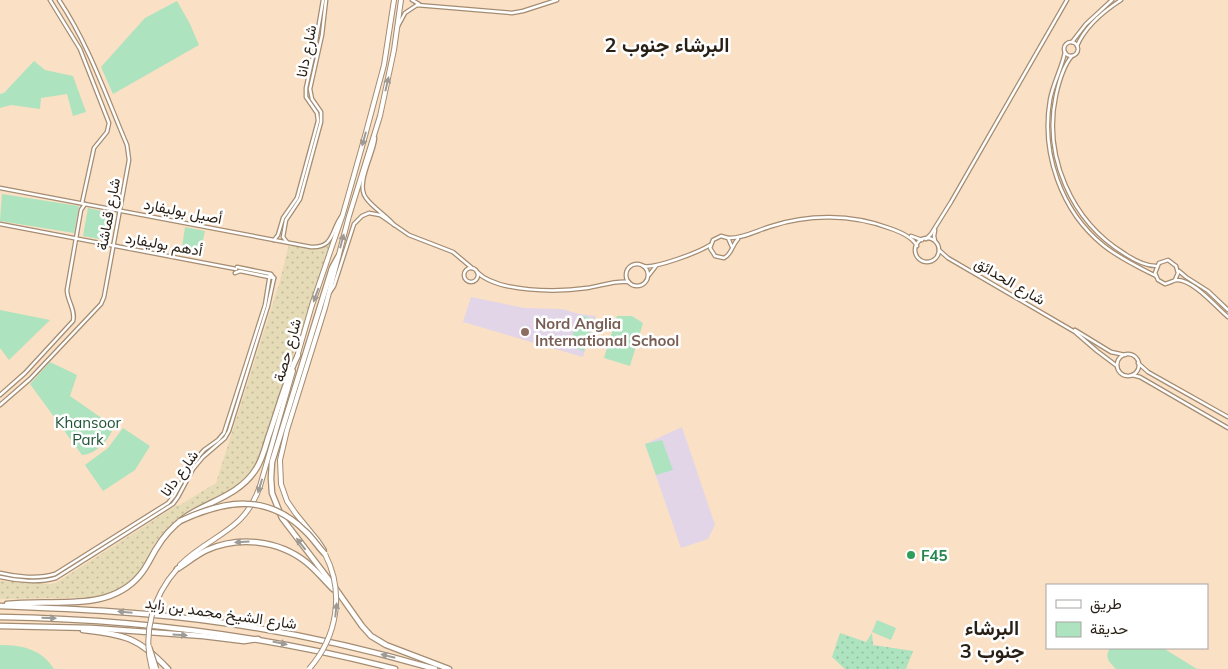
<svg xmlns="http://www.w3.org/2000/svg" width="1228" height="669" font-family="Mulish,Vazirmatn,sans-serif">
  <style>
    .education { fill: #e3d5e8 }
    .grass { fill: url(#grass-dots) }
    .sand { fill: url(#sand-dots) }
    .park { fill: #ade3bf }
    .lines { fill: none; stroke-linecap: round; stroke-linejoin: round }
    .minor-casing { stroke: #a48c72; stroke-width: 5 }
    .major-casing { stroke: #a48c72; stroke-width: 6 }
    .highway-casing { stroke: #a48c72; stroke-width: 7 }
    .minor { stroke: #fff; stroke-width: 2.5 }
    .major { stroke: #fff; stroke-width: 4 }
    .highway { stroke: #fff; stroke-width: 4.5 }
    .major-bridge-casing { stroke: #a48c72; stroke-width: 6; stroke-linecap: butt }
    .highway-bridge-casing { stroke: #a48c72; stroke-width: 7; stroke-linecap: butt }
    .major-bridge { stroke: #fff; stroke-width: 4 }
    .highway-bridge { stroke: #fff; stroke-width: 4.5 }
    .oneway { fill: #9e9a96 }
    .education-dot { fill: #8d6e63; stroke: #fff; stroke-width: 2 }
    .leisure-dot { fill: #2e9e5b; stroke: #fff; stroke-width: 2 }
    .labels { text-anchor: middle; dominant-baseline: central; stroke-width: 5; stroke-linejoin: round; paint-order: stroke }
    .street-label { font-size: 15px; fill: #281f15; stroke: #fff }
    .education-label { font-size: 15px; font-weight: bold; fill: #785e54; stroke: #fff; text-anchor: start }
    .park-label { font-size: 15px; fill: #1e5435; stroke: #fff }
    .leisure-label { font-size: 15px; font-weight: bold; fill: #27864d; stroke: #fff; text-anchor: start }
    .district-label { font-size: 20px; font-weight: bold; fill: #281f15; stroke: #fff }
  </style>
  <defs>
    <pattern id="grass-dots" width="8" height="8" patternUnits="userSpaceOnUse" patternTransform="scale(1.25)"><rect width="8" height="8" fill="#ade3bf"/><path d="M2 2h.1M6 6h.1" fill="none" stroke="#95c2a3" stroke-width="1.8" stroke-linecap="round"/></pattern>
    <pattern id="sand-dots" width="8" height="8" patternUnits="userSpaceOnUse" patternTransform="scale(1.25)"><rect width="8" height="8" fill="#e5dbb6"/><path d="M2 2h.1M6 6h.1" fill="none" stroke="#c4bc9c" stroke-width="1.8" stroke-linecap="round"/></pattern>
  </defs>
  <rect width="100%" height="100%" fill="#fae0c4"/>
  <!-- education -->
  <g class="education">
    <path d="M471,297l53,11 38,1 17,5 17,2 -13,41 -120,-35z"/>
    <path d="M682,427l33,98 -7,14 -27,9 -36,-104z"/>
  </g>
  <!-- grass -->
  <path class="grass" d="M840,633l26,9 6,-9 1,12 40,6 -7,18h-61l-13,-12z"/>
  <!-- sand -->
  <path class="sand" d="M329,243h1l-7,24 -55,165 -14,35 -11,14 -17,13 -35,16 -15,10 -10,9 -11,14 -16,29 -18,16 -23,9 -98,2v-18l51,3 5,-1 120,-77 4,-1 36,-22 64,-202 9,-37c14,3 27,8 40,-1z"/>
  <!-- park -->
  <g class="park">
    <path d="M177,1l13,23 9,21 -86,49 -12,-27 44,-49z"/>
    <path d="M34,61l11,9 28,6 13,36 -13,4 -6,-22 -26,4 -1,11 -29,-4 -11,3v-14l4,-1z"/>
    <path d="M2,194l77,12 -5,27 -74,-12z"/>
    <path d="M88,208l27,6 -5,27 -27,-5z"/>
    <path d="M185,227l20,4 -6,26 -18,-3z"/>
    <path d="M0,310l50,10 -41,40 -9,-12z"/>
    <path d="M579,315l15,4 -10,32 -15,-5z"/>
    <path d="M617,316h15l11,7 -13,43 -26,-8z"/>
    <path d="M50,362l27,13 -7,21 43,30c-1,12 -18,29 -31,29l-52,-71z"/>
    <path d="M123,428l27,18 -15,24 -32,21 -18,-26 23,-17z"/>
    <path d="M662,440l11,30 -17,5 -11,-31z"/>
    <path d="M877,620l19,8 -5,12 -19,-8z"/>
    <path d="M0,645c22,0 41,4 54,24h-54z"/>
    <path d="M1110,648h53l34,21h-81c-7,-7 -12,-12 -6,-21z"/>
  </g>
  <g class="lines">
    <defs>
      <g id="minor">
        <path d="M50,0l30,49 29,74 -2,9 -13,16 -12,55"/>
        <path d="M412,0l7,4"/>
        <path d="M398,26l7,-13 12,-8 95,8 11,-2 34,-11"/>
        <circle cx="1071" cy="49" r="7"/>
        <path d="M1072,42l14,-18 26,-24"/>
        <path d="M1077,46c8,-19 27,-35 44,-46"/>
        <path d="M1065,52c-3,16 -12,31 -15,48 -9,53 11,111 53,145 16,13 35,22 53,31"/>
        <path d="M1072,56c-9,10 -13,26 -16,39 -13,61 15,126 69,159 9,6 20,12 31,12"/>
        <path d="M375,138c-1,16 -20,46 -9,60 7,10 20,17 28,27"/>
        <path d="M0,188l311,59c23,1 20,-16 30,-30"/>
        <path d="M0,224l236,45"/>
        <path d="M911,236l11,4"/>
        <path d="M728,238c14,1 30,-8 44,-12 37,-12 79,-12 117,2 9,3 23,8 28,18"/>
        <circle cx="927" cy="250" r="12"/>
        <path d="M926,239l5,-5 20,-32 116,-202"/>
        <path d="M274,240l4,-5 5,-17 14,-20 21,-77 -1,-8 -11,-16v-9l9,-41 8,-47"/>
        <path d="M935,241l-1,-5 1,-6"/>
        <path d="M287,242l-4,-5 3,-17 14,-21 21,-77v-10l-9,-13 -2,-10 12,-54 4,-35"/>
        <path d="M732,247l-4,-9 -7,-2 -8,4 -3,8 5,8 9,2c8,-4 8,-13 14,-19"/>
        <path d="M939,250l9,8 127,74 22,19 20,15"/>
        <circle cx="637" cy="275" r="11"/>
        <path d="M643,266c12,3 56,-14 67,-21"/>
        <path d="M237,267l34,7 3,4"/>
        <circle cx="471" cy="275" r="7"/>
        <path d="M1179,271l7,6 22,14 20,19"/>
        <path d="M477,272c21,21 82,20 110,16 14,-2 28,-8 42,-6"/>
        <path d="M235,273l5,-2 34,7"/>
        <path d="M649,275l7,-9"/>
        <path d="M1175,280l3,-7 -2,-7 -8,-6 -9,3 -4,10 3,7 7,4c4,-1 8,-3 11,-4 17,-1 40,27 52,37"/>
        <path d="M330,292l4,-6 20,-62 8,-8 7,-3 11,2 29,20 44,17 19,16"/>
        <path d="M1075,330l36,22 14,3"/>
        <circle cx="1128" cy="365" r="11"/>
        <path d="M1138,363l10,9 80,45"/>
        <path d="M1132,375l8,2 88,51"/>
        <path d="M0,395l25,-22 48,-52c3,-11 -6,-20 -6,-31l14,-80 4,-6"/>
        <path d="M0,405l30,-26 71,-75 3,-7 25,-137 -2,-15c-21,-49 -38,-100 -68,-145"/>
        <path d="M0,573c16,4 39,6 55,1l113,-71 6,-7 17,-31 13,-15 14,-10 6,-7 41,-128 5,-31"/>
        <path d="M0,577c17,4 40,6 56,1l117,-74 5,-7 15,-28 10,-12 22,-19 4,-7 39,-125 6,-28"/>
      </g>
      <g id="major">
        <path d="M297,357l15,-52 31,-91 22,-78 19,-71 10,-65"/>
        <path d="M324,550l-6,-9 -22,-27 -9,-13 -6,-17 -1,-24 7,-30 38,-122 24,-92 31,-100 14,-66 7,-50"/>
        <path d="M180,565c31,-31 64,-32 80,-79l33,-115"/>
      </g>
      <g id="highway">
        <path d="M338,257l-6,11 -60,194 -1,16 1,15 10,25 51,67 29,41 9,10 15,9 63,24"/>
        <path d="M177,569c10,-6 19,-14 30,-19 32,-14 71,-10 99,12 10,8 18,18 27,27"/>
        <path d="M7,604c44,-6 101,10 133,-29 7,-8 11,-18 16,-26 7,-12 17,-23 28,-31 24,-17 55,-22 72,-49 6,-9 9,-21 12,-31 10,-28 17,-57 30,-83"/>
        <path d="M0,606c75,3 149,6 224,17 71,10 142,26 211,46"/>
        <path d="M0,617c135,2 264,18 395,52"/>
        <path d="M0,626l92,2 111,8 41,5 14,-2"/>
        <path d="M83,630c42,5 55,7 85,39"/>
      </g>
    </defs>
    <!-- minor casing -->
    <use href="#minor" class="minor-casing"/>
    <!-- major casing -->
    <use href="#major" class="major-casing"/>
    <!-- highway casing -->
    <use href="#highway" class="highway-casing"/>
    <!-- minor -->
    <use href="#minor" class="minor"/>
    <!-- major -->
    <use href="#major" class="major"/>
    <!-- highway -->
    <use href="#highway" class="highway"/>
    <defs>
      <g id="major-bridge">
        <path d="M152,669c-10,-36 1,-73 25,-100"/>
        <path d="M309,669c28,-32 36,-76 16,-115"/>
      </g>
      <g id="highway-bridge">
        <path d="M180,521c45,-21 87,-28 125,10 8,7 13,16 20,23"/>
        <path d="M149,647l7,22"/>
      </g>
    </defs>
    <!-- major-bridge casing -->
    <use href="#major-bridge" class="major-bridge-casing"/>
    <!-- highway-bridge casing -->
    <use href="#highway-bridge" class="highway-bridge-casing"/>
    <!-- major-bridge -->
    <use href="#major-bridge" class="major-bridge"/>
    <!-- highway-bridge -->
    <use href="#highway-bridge" class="highway-bridge"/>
  </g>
  <!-- one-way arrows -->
  <defs><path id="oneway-solid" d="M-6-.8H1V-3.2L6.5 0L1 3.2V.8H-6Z" transform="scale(1.25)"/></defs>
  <g class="oneway">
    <use href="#oneway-solid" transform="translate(387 84) rotate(-77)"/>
    <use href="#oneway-solid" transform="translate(364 139) rotate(105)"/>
    <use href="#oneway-solid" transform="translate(342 241) rotate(-75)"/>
    <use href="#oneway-solid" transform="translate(316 295) rotate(110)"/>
    <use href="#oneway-solid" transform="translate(260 486) rotate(107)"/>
    <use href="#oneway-solid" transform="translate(242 542) rotate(176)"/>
    <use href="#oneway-solid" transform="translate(301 544) rotate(-128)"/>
    <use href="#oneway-solid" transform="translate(336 610) rotate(-84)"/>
    <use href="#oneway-solid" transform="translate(125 612) rotate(-175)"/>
    <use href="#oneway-solid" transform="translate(49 618) rotate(1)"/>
    <use href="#oneway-solid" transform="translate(180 635) rotate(4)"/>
    <use href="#oneway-solid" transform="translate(280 643) rotate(12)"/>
    <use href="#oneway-solid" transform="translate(388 656) rotate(-166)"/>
  </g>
  <!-- markers -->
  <circle class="education-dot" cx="525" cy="332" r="5"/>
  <circle class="leisure-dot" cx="911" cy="555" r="5"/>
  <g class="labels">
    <!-- street labels -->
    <g class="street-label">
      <text transform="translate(306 51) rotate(-79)">شارع دانا</text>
      <text transform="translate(183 211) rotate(11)">أصيل بوليفارد</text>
      <text transform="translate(108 214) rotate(-79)">شارع قماشة</text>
      <text transform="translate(164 244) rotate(10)">أدهم بوليفارد</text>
      <text transform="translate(1010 281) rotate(30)">شارع الحدائق</text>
      <text transform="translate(287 350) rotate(-74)">شارع حصة</text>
      <text transform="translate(179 473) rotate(-54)">شارع دانا</text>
      <text transform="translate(221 613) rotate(8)">شارع الشيخ محمد بن زايد</text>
    </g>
    <!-- education labels -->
    <g class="education-label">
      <text x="535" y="323">Nord Anglia<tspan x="535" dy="17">International School</tspan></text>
    </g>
    <!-- park labels -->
    <g class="park-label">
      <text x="88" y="422">Khansoor<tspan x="88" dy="17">Park</tspan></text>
    </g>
    <!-- leisure labels -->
    <g class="leisure-label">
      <text x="921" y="555">F45</text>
    </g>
    <!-- district labels -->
    <g class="district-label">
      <text x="667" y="44">البرشاء جنوب 2</text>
      <text x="992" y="627">البرشاء<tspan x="992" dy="23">جنوب 3</tspan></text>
    </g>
  </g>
  <!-- legend -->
  <rect x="1046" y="584" width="162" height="65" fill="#ffffff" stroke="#a9a5a1"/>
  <rect x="1056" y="600" width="25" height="8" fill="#ffffff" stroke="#a9a5a1"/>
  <text x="1090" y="609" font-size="15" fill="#281f15">طريق</text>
  <rect x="1056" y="622" width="25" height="15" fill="#ade3bf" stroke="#a9a5a1"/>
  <text x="1090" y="634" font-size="15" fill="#281f15">حديقة</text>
</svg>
